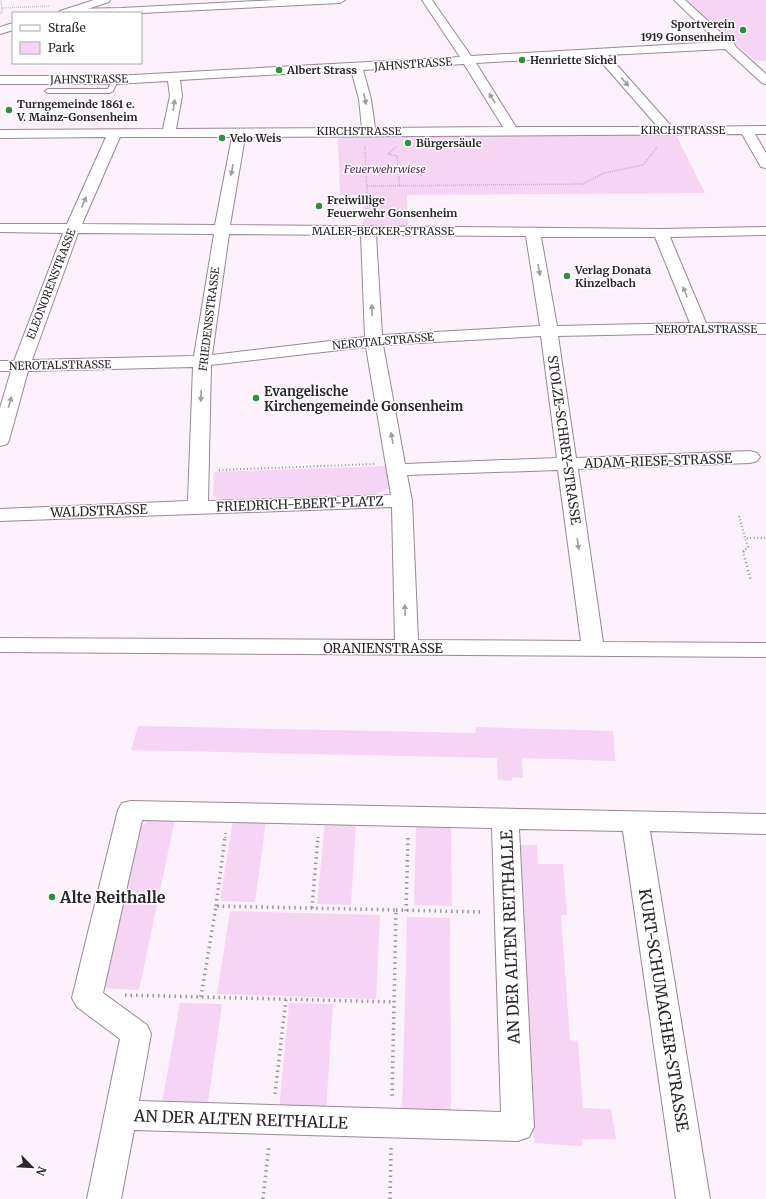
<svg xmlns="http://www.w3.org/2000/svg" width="766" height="1199" font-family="Merriweather,serif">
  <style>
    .green { fill: #f6d5f4 }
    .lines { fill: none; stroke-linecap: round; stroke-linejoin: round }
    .lane-casing { stroke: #9a8799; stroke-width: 2 }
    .street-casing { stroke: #9a8799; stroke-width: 2 }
    .secondary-casing { stroke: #9a8799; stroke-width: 2 }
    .path-far3 { stroke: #9d939c; stroke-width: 1.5; stroke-dasharray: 0.5 1.5; stroke-linecap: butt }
    .path-far2 { stroke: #9d939c; stroke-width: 2; stroke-dasharray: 1 2.5; stroke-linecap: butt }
    .path-far1 { stroke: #9d939c; stroke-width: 2.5; stroke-dasharray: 1 3; stroke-linecap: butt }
    .path { stroke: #9d939c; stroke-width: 3.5; stroke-dasharray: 1.5 4; stroke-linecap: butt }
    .lane { fill: #fff; fill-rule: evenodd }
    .street { fill: #fff; fill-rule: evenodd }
    .secondary { fill: #fff; fill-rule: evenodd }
    .oneway { fill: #a09da0 }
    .poi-dot { fill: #2c8f44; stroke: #fff; stroke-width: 1.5 }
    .labels { text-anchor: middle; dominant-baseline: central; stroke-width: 3; stroke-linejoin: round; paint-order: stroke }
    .far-poi-label { font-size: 11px; font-weight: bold; fill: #2c252c; stroke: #fff; text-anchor: start }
    .far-street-label { font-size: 11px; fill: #2c252c; stroke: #fff }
    .far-park-label { font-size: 11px; font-style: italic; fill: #612861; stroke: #fff }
    .poi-label { font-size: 13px; font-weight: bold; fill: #2c252c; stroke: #fff; text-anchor: start }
    .street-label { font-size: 13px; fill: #2c252c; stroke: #fff }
    .near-poi-label { font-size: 16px; font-weight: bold; fill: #2c252c; stroke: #fff; text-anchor: start }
    .near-street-label { font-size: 16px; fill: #2c252c; stroke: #fff }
  </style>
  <rect width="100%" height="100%" fill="#fdf1fc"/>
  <!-- green -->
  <g class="green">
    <path d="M686,0h80v61l-12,-1z"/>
    <path d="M675,133l30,60 -298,2 1,30h-45v-30h-23l-2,-59z"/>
    <path d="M387,466l3,22 -14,6 -154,5 -6,-1 -3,-3 1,-23z"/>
    <path d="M138,726l337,7 1,-6 137,4 2,30 -93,-3 1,20 -11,-1v4l-14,-1 -1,-22 -366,-8z"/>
    <path d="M151,819h24l-36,171 -39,-2 40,-161z"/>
    <path d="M233,820l33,1 -11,81 -35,-1z"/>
    <path d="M325,821l31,1 -5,83 -34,-1z"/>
    <path d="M416,824l35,1 1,81 -38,-1z"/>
    <path d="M515,845h22l1,19h25l4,51h-6l9,125 8,1 5,67 28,1 5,30h-34v7l-48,-3z"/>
    <path d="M230,911l150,4 -4,84 -159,-5z"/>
    <path d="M407,917l43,1 1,198 -49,-1z"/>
    <path d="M180,1003l42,1 -15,105 -46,-1z"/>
    <path d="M289,1003l44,1 -7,108 -47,-1z"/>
  </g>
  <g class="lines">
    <defs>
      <path id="lane" d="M115,78l3,2 -5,11 -3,2h-62l-3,-2 3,-2h60l4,-9z"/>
      <g id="street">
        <path d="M277,0h68l-5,3 -199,10 -78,-1 5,-3 54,-1z"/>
        <path d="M422,0h10l39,56 247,-14 -44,-42h11l46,42 3,1 1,3 31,28v10l-4,-1 -37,-34 -117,6 64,72 94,-1v8h-11l11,19v15l-5,-1 -19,-33 -497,3 -15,88 431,4 105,-2v8l-96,2 36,86 60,1v10l-66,-1 -142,3 18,122 174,-7 7,2 3,4 -3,4 -7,2 -172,6 25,173 163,1v14l-766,-5v-14l395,2 -3,-133 -392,14v-12l188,-8 5,-134 -165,4 -19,69 -2,4 -7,2v-38l11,-37h-11v-10h14l49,-128 -63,-1v-8h67l39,-87 -106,1v-8l163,-1 7,-33 -2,-15 -53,3h-115v-8h115l345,-19zM596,56l62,71h-142l-40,-64zM464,64l39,63 -128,1 -4,-29 -8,-29zM351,70l8,29 3,29 -186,1 6,-33 -2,-16zM120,137h112l-17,88 -133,-1zM78,233l136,1 -20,122 -162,4zM229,234l132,1 4,102 -153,18zM376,235l150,1 14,90 -158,9zM541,237h114l35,86 -133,3zM541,336l16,122 -152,6 -22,-119zM366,347l25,148 -183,6 3,-136zM558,470l23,171 -163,-1 -6,-139 -5,-26z"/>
        <path d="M131,801l635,13v20l-116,-3 60,368h-34l-53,-368 -104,-2 15,298 -5,10 -11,4 -384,-11 -13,69h-34l33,-160 -43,-32 -5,-9 46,-188 4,-7zM142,820l350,8 9,284 -362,-11 12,-67 -4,-9 -44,-32z"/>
      </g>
      <g id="secondary">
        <path d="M94,0h16l-1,2 -34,11h-16l1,-2z"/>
        <path d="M13,23v7l-13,4v-7z"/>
      </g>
    </defs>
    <!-- lane casing -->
    <use href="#lane" class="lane-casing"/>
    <!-- street casing -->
    <use href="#street" class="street-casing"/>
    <!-- secondary casing -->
    <use href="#secondary" class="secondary-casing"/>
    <!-- path-far3 -->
    <g class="path-far3">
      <path d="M2,8l48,-2"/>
      <path d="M0,13l2,-1 -1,-12"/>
      <path d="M365,146l3,69"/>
      <path d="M396,147l-8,7 9,2 3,30"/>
      <path d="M367,186l216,-2 21,-11 39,-8 15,-19"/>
    </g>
    <!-- path-far2 -->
    <g class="path-far2">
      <path d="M219,470l156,-6"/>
      <path d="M739,516l6,22h21"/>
      <path d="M743,552l5,-5 -3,-9"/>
    </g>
    <!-- path-far1 -->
    <g class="path-far1">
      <path d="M744,551l-1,1 8,29"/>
      <path d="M225,838l1,-5"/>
      <path d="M318,838v-3"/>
    </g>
    <!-- path -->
    <g class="path">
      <path d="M216,906l9,-69"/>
      <path d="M312,908l6,-71"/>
      <path d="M396,910l88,2"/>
      <path d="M406,911l2,-74"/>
      <path d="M125,995l269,7"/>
      <path d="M201,997l15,-91 180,4 -4,189"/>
      <path d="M275,1094l11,-95"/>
      <path d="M263,1199l6,-54"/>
      <path d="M390,1199l1,-51"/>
    </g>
    <!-- lane -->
    <use href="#lane" class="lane"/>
    <!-- street -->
    <use href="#street" class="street"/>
    <!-- secondary -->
    <use href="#secondary" class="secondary"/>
  </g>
  <!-- one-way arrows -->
  <defs><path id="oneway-solid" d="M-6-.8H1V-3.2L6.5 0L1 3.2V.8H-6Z"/></defs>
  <g class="oneway">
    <use href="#oneway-solid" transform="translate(625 82) rotate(48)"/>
    <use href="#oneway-solid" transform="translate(492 98) rotate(-122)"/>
    <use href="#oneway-solid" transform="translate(365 99) rotate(79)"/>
    <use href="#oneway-solid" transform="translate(174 105) rotate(-81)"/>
    <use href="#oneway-solid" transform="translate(232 170) rotate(100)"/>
    <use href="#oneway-solid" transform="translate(84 202) rotate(-66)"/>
    <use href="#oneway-solid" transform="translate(539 270) rotate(80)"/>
    <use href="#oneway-solid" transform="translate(685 292) rotate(-112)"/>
    <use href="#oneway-solid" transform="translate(372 310) rotate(-93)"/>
    <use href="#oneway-solid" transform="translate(201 396) rotate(92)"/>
    <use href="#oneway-solid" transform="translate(10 402) rotate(-74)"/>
    <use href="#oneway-solid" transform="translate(392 438) rotate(-100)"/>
    <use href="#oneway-solid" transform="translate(578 544) rotate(82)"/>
    <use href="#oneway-solid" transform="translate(405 610) rotate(-92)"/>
  </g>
  <!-- markers -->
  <g class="poi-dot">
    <circle cx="743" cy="30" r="4"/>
    <circle cx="522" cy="60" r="4"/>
    <circle cx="279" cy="70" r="4"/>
    <circle cx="9" cy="110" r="4"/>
    <circle cx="222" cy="138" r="4"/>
    <circle cx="408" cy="143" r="4"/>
    <circle cx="319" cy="206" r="4"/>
    <circle cx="567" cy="276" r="4"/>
    <circle cx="256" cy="398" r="4"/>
    <circle cx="52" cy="897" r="4"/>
  </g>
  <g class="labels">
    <!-- far-poi labels -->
    <g class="far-poi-label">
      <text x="735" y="24" text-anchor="end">Sportverein<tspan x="735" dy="13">1919 Gonsenheim</tspan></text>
      <text x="530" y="60">Henriette Sichel</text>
      <text x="287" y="70">Albert Strass</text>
      <text x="17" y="104">Turngemeinde 1861 e.<tspan x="17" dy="13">V. Mainz-Gonsenheim</tspan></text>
      <text x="230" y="138">Velo Weis</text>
      <text x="416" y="143">Bürgersäule</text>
      <text x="327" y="200">Freiwillige<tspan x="327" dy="13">Feuerwehr Gonsenheim</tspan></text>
      <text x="575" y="270">Verlag Donata<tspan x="575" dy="13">Kinzelbach</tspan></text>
    </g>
    <!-- far-street labels -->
    <g class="far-street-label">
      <text transform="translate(413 64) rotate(-4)">JAHNSTRASSE</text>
      <text transform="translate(89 79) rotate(-1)">JAHNSTRASSE</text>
      <text x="683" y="130">KIRCHSTRASSE</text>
      <text x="359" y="131">KIRCHSTRASSE</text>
      <text x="383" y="231">MALER-BECKER-STRASSE</text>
      <text transform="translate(51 284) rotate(-69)">ELEONORENSTRASSE</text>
      <text transform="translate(209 319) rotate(-83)">FRIEDENSSTRASSE</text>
      <text x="706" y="329">NEROTALSTRASSE</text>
      <text transform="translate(383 341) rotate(-5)">NEROTALSTRASSE</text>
      <text transform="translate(60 365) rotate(-1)">NEROTALSTRASSE</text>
    </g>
    <!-- far-park labels -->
    <g class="far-park-label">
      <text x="385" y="169">Feuerwehrwiese</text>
    </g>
    <!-- poi labels -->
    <g class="poi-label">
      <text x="264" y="391">Evangelische<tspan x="264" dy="15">Kirchengemeinde Gonsenheim</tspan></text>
    </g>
    <!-- street labels -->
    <g class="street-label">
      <text transform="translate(564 440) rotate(82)">STOLZE-SCHREY-STRASSE</text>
      <text transform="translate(658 461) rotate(-2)">ADAM-RIESE-STRASSE</text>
      <text transform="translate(300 504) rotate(-2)">FRIEDRICH-EBERT-PLATZ</text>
      <text transform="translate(99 511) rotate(-2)">WALDSTRASSE</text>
      <text x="383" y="648">ORANIENSTRASSE</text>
    </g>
    <!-- near-poi labels -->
    <g class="near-poi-label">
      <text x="60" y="897">Alte Reithalle</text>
    </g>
    <!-- near-street labels -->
    <g class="near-street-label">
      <text transform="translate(510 937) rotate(-92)">AN DER ALTEN REITHALLE</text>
      <text transform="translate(664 1010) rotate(81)">KURT-SCHUMACHER-STRASSE</text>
      <text transform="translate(241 1119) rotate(2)">AN DER ALTEN REITHALLE</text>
    </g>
  </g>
  <!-- legend -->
  <rect x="12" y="12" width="130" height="52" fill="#ffffff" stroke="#aba8ab"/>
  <rect x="20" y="25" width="20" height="6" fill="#ffffff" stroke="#aba8ab"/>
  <text x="48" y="32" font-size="12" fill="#2c252c">Straße</text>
  <rect x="20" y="42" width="20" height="12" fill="#f6d5f4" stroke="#aba8ab"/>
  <text x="48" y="52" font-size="12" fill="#2c252c">Park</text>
  <!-- north arrow -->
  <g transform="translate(32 1167) rotate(114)" stroke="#ffffff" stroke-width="3" paint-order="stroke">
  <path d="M0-3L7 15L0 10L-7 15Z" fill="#2c252c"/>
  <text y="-6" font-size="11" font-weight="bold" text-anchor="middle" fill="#2c252c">N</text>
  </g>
</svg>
